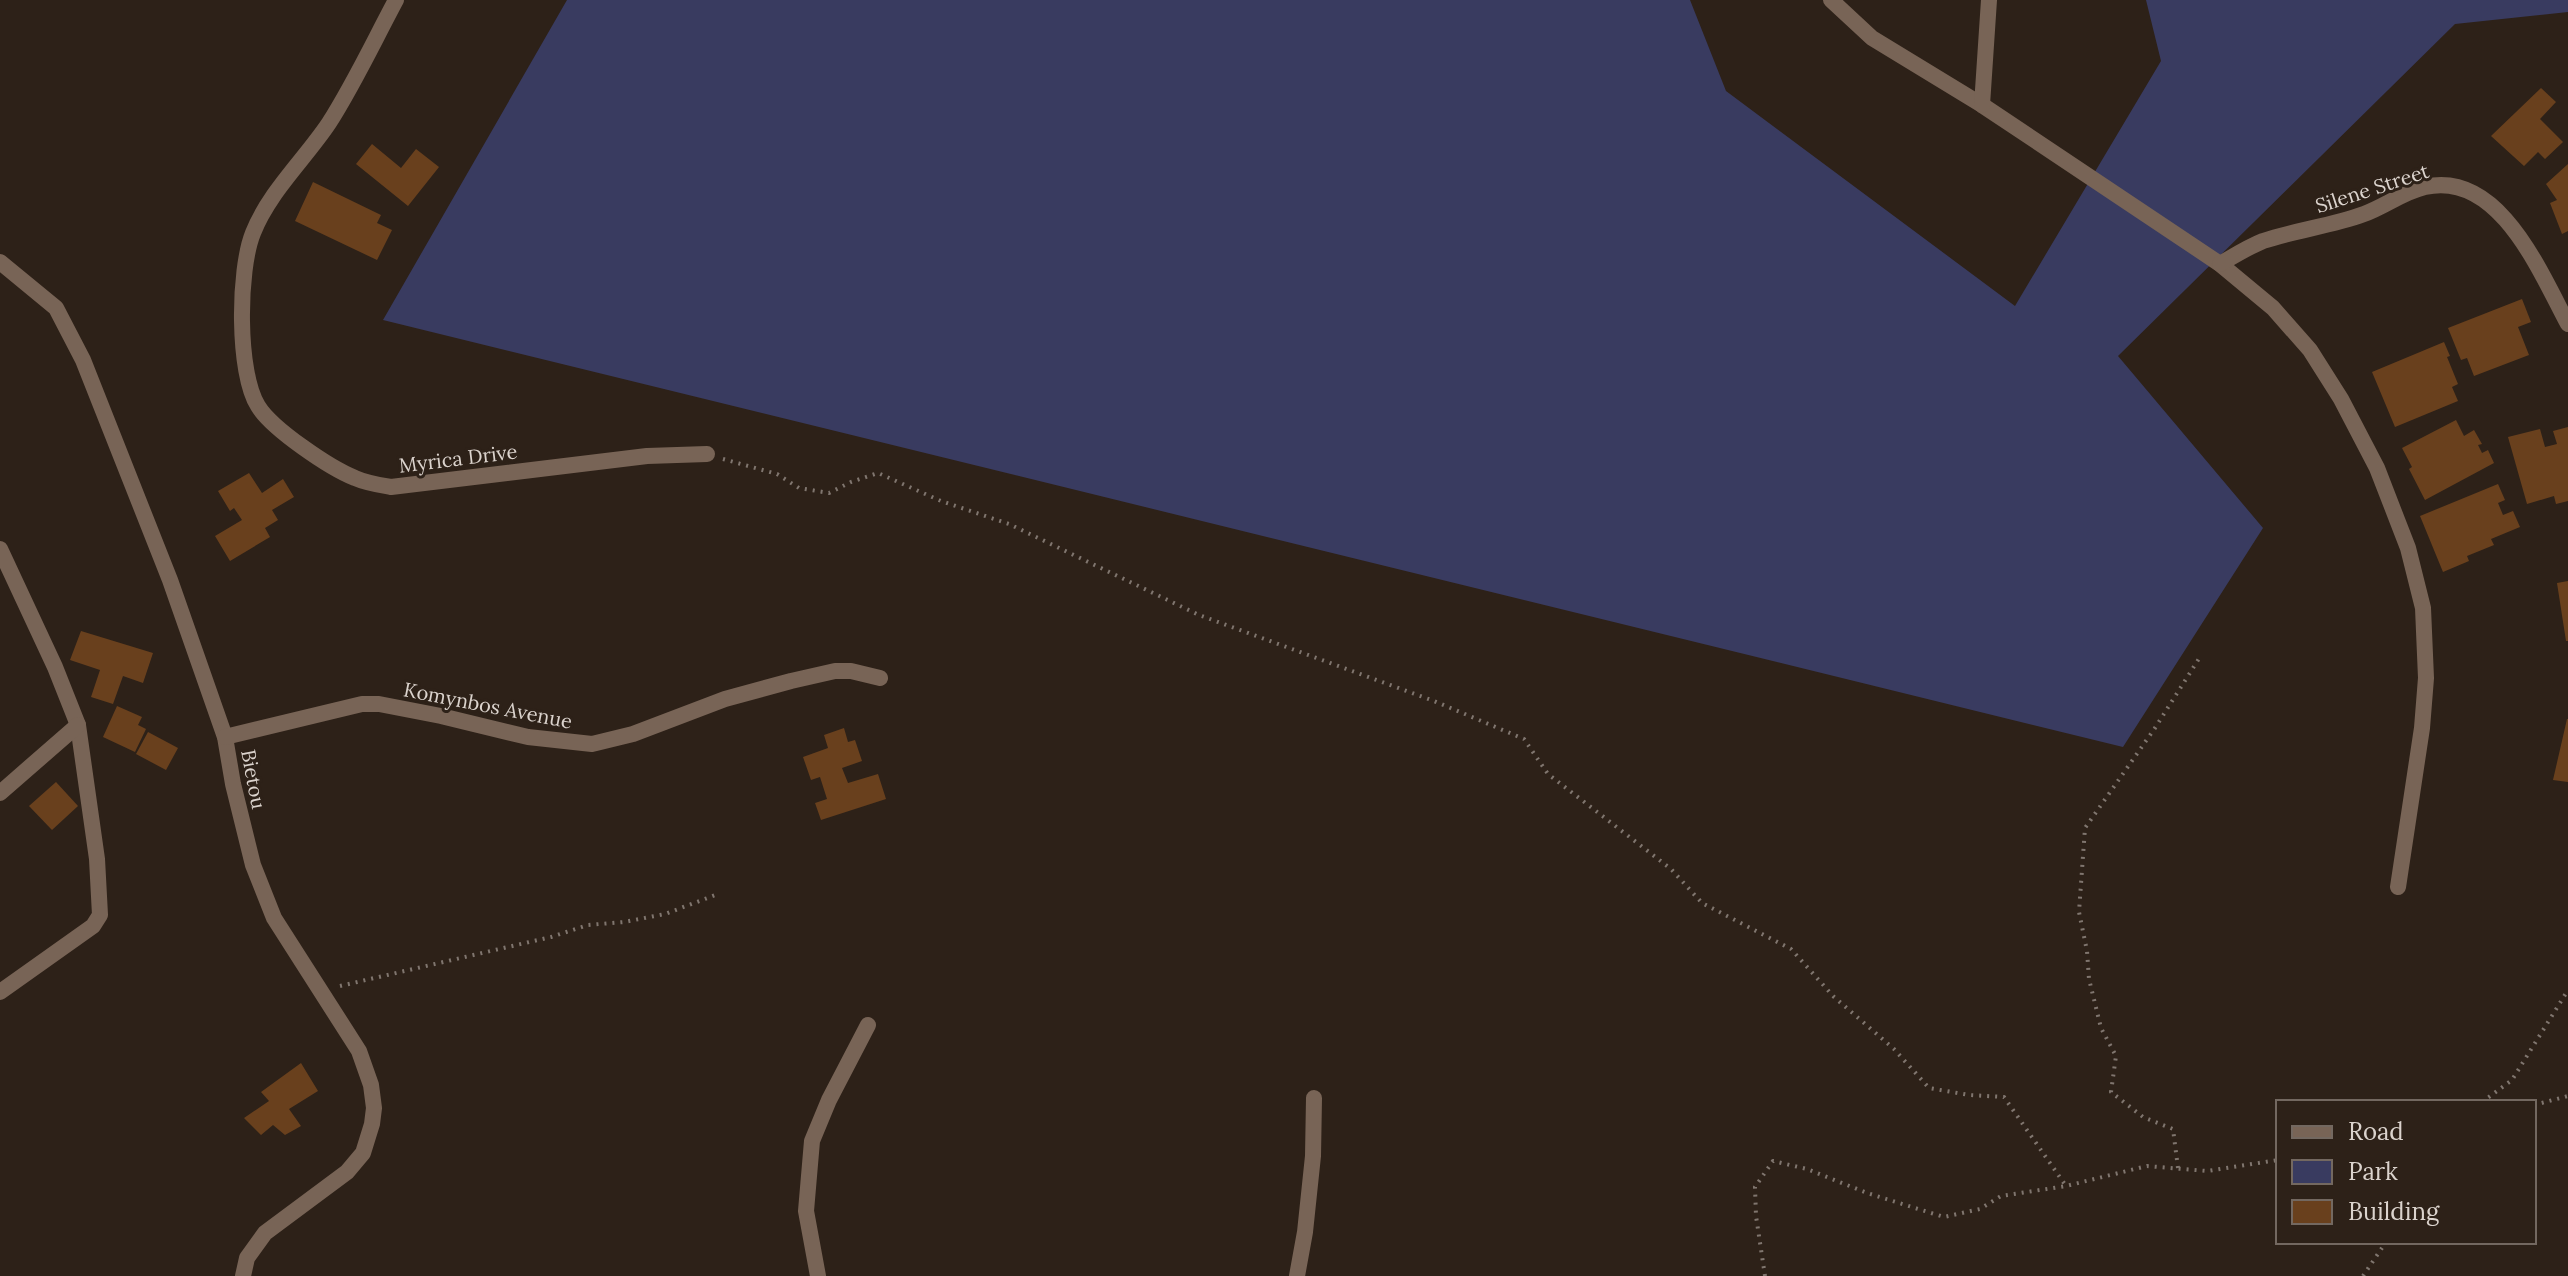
<svg xmlns="http://www.w3.org/2000/svg" width="2568" height="1276" font-family="Lora,serif">
  <style>
    .green { fill: #393b60 }
    .building { fill: #69401d }
    .lines { fill: none; stroke-linecap: round; stroke-linejoin: round }
    .path { stroke: #80766f; stroke-width: 4; stroke-dasharray: 2 6; stroke-linecap: butt }
    .minor { stroke: #786456; stroke-width: 16 }
    .labels { text-anchor: middle; dominant-baseline: central; stroke-width: 6; stroke-linejoin: round; paint-order: stroke }
    .street-label { font-size: 20px; fill: #dbd3cd; stroke: #2d2118 }
  </style>
  <rect width="100%" height="100%" fill="#2d2118"/>
  <!-- green -->
  <path class="green" d="M567,0h1123l36,91 289,215 146,-245 -15,-61h422v12l-113,12 -337,332 145,172 -140,219 -1740,-427z"/>
  <!-- building -->
  <g class="building">
    <path d="M2541,88l15,14 -16,17 23,23 -18,17 -7,-7 -14,14 -33,-30z"/>
    <path d="M372,144l29,24 15,-19 23,18 -31,39 -52,-42z"/>
    <path d="M2568,164v67l-6,3 -12,-31 7,-3 -11,-16z"/>
    <path d="M313,182l68,33 -4,8 15,7 -15,30 -82,-39z"/>
    <path d="M2522,299l9,23 -13,5 11,28 -55,21 -7,-18 -6,2 -13,-32z"/>
    <path d="M2444,342l6,14 -3,1 11,27 -6,3 6,14 -63,26 -23,-55z"/>
    <path d="M2456,420l8,16 10,-6 8,14 -4,1 4,8 6,-3 6,13 -69,37 -16,-31 3,-2 -10,-19z"/>
    <path d="M2568,427v74l-12,3 -2,-8 -27,8 -19,-67 32,-8 5,18 12,-3 -4,-13z"/>
    <path d="M249,473l13,20 21,-14 11,18 -22,13 6,10 -13,8 5,9 -40,24 -15,-25 27,-16 -8,-12 -4,3 -12,-20z"/>
    <path d="M2498,484l7,16 -7,3 5,12 10,-4 7,16 -29,12 3,6 -27,11 2,5 -26,11 -23,-56z"/>
    <path d="M2568,581v60h-2l-9,-58z"/>
    <path d="M81,631l72,22 -10,30 -20,-7 -10,28 -22,-7 9,-27 -30,-10z"/>
    <path d="M117,706l25,11 -4,8 8,4 -11,23 -32,-15z"/>
    <path d="M2567,719h1v63l-15,-2z"/>
    <path d="M844,728l4,14 7,-2 7,21 -20,7 6,15 30,-9 8,25 -65,21 -6,-17 12,-4 -7,-22 -9,3 -8,-23 25,-9 -4,-13z"/>
    <path d="M148,732l30,16 -12,22 -30,-16z"/>
    <path d="M56,782l22,24 -26,24 -23,-24z"/>
    <path d="M301,1063l17,28 -29,18 12,17 -16,9 -12,-10 -12,10 -17,-17 25,-17 -8,-9z"/>
  </g>
  <g class="lines">
    <!-- path -->
    <g class="path">
      <path d="M723,459l54,15 22,14 30,5 22,-11 27,-9 63,28 68,23 190,91 235,86 90,38 24,35 123,95 31,34 89,46 43,48 60,52 35,39 40,7 35,2 62,89"/>
      <path d="M340,986l211,-49 37,-12 36,-3 41,-8 53,-20"/>
      <path d="M2482,1102l30,-22 56,-90"/>
      <path d="M2534,1105l34,-9"/>
      <path d="M2178,1168l-5,-39 -30,-12 -32,-25 5,-36 -15,-28 -12,-49 -2,-28 -8,-39 6,-84 70,-100 45,-71"/>
      <path d="M1765,1276l-9,-60 -1,-29 18,-26 34,8 60,24 77,24 36,-8 21,-13 65,-10 81,-20 60,5 71,-11"/>
      <path d="M2363,1276l23,-34"/>
    </g>
    <!-- minor -->
    <g class="minor">
      <path d="M396,0c-22,41 -42,84 -67,123 -24,36 -60,69 -76,110 -15,37 -16,140 5,173 14,23 72,62 97,72 11,5 24,7 36,9l256,-31 60,-2"/>
      <path d="M1831,0l41,38 110,67 238,159 53,44 37,42 31,49 36,69 31,80 15,60 3,70 -4,50 -24,159"/>
      <path d="M1982,105l7,-105"/>
      <path d="M0,262l56,46 27,52 87,220 55,157 8,47 20,81 21,53 85,133 12,34 3,23 -2,16 -9,29 -16,19 -82,61 -18,25 -4,18"/>
      <path d="M2220,264c14,-8 28,-17 43,-23 33,-11 68,-15 101,-27 20,-7 39,-22 61,-27 74,-17 115,85 143,137"/>
      <path d="M0,549l55,118 23,58 19,134 3,56 -7,11 -93,66"/>
      <path d="M225,737l137,-33h17l62,12 87,21 64,7 41,-10 92,-35 66,-18 44,-10h16l29,7"/>
      <path d="M0,793l78,-68"/>
      <path d="M818,1276l-12,-65 6,-70 17,-41 39,-75"/>
      <path d="M1297,1276l8,-44 8,-76 1,-58"/>
    </g>
  </g>
  <g class="labels">
    <!-- street labels -->
    <g class="street-label">
      <text transform="translate(2372 188) rotate(-18)">Silene Street</text>
      <text transform="translate(458 458) rotate(-7)">Myrica Drive</text>
      <text transform="translate(488 705) rotate(11)">Komynbos Avenue</text>
      <text transform="translate(254 779) rotate(79)">Bietou</text>
    </g>
  </g>
  <!-- legend -->
  <rect x="2276" y="1100" width="260" height="144" fill="#2d2118" stroke="#736860" stroke-width="2"/>
  <rect x="2292" y="1126" width="40" height="12" fill="#786456" stroke="#736860" stroke-width="2"/>
  <text x="2348" y="1140" font-size="24" fill="#dbd3cd">Road</text>
  <rect x="2292" y="1160" width="40" height="24" fill="#393b60" stroke="#736860" stroke-width="2"/>
  <text x="2348" y="1180" font-size="24" fill="#dbd3cd">Park</text>
  <rect x="2292" y="1200" width="40" height="24" fill="#69401d" stroke="#736860" stroke-width="2"/>
  <text x="2348" y="1220" font-size="24" fill="#dbd3cd">Building</text>
</svg>
